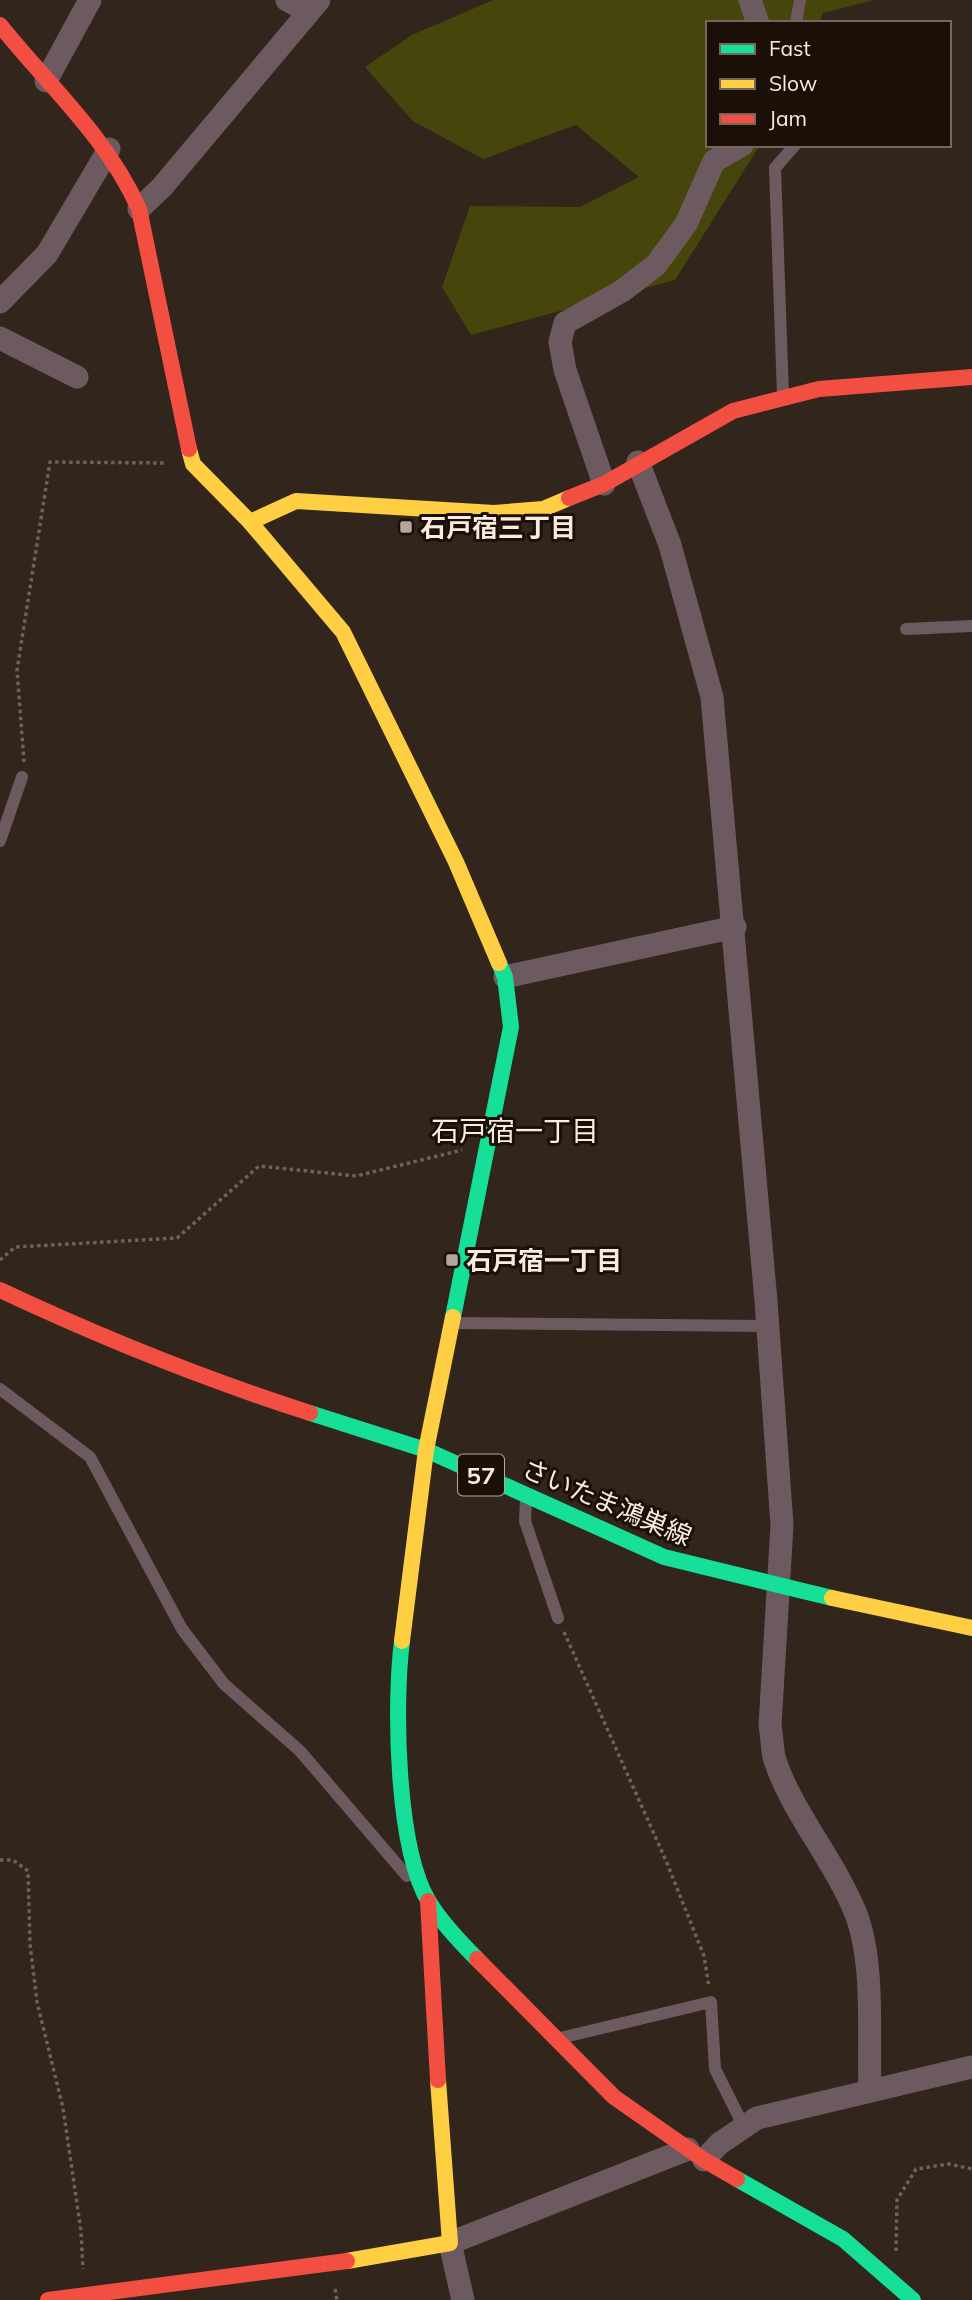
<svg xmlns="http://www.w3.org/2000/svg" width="972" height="2300" font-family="Mulish,'Noto Sans JP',sans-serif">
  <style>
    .green { fill: #46450b }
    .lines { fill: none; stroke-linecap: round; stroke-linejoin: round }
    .path { stroke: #6e6161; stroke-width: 3.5; stroke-dasharray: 3.5 3.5; stroke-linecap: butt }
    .lane { stroke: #6d5a60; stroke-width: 12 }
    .street { stroke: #6d5a60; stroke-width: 23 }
    .fast { stroke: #16e098; stroke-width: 16 }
    .slow { stroke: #ffcf43; stroke-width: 16 }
    .jam { stroke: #f24e42; stroke-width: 16 }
    .poi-dot { fill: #b5a59a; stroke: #1b1008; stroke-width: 2.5 }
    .labels { text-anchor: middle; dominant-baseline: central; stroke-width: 6; stroke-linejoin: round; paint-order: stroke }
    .shield { fill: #1b1008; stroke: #b8a99e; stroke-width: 2 }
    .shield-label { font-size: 24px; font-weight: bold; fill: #fbeade }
    .poi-label { font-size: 26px; font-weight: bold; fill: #fbeade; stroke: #1b1008; text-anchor: start }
    .street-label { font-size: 26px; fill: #fbeade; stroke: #1b1008 }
    .neighbourhood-label { font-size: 28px; fill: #fbeade; stroke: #1b1008 }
  </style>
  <rect width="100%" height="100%" fill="#32251b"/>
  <!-- green -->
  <path class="green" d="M493,0h381l-51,13 -4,10h-111v122h52l-85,135 -204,55 -29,-48 28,-81 110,1 59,-30 -63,-52 -93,34 -70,-38 -48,-54 47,-32z"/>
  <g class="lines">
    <!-- path -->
    <g class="path">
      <path d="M24,762l-7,-92 33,-208 117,1"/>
      <path d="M0,1260l15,-13 162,-9 82,-72 97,10 106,-26"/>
      <path d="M564,1632l103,231 37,93 5,31"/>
      <path d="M0,1860h13l15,11 2,73 7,58 26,106 18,123 2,38"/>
      <path d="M896,2251l1,-51 19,-31 33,-5 23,5"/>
      <path d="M335,2289l2,11"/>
    </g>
    <!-- lane -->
    <g class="lane">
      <path d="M796,23l4,-23"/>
      <path d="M783,396l-8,-228 20,-23"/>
      <path d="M906,629l66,-3"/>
      <path d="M0,841l22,-64"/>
      <path d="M453,1323l315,3"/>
      <path d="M0,1389l90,68 92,172 42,55 76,67 107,125"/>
      <path d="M526,1499l-1,22 33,97"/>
      <path d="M560,2038l151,-36 4,67 29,58"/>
    </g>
    <!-- street -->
    <g class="street">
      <path d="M287,0l21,11"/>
      <path d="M750,0l8,23"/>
      <path d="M46,81l44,-81"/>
      <path d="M139,209l23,-22 157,-187"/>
      <path d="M0,302l47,-48 62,-105"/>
      <path d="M0,338l77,39"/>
      <path d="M638,462l32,83 42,152 54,604 16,224 -12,200c2,10 2,22 4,32 15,51 61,104 82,157 19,50 12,122 14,176"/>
      <path d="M604,484l-39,-114 -5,-28 5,-19 57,-32 34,-26 30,-41 28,-63 28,-16"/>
      <path d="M505,977l230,-50"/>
      <path d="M704,2160l15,-16 38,-26 215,-51"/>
      <path d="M463,2300l-13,-57 238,-94"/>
    </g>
    <!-- fast -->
    <g class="fast">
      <path d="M453,1317l58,-290 -6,-50 -6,-14"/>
      <path d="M310,1413l116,37 238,107 168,41"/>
      <path d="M402,1641c-8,62 -6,207 27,261 12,20 32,41 48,57"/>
      <path d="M737,2179l106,60 70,61"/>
    </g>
    <!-- slow -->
    <g class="slow">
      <path d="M189,449l4,15 57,58 93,110 113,230 43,101"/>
      <path d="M250,522l46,-21 198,12 49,-4 26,-11"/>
      <path d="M832,1598l140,30"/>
      <path d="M402,1641l24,-191 27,-133"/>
      <path d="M347,2261l103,-18 -12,-163"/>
    </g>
    <!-- jam -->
    <g class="jam">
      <path d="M0,25c49,61 107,112 139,184l50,240"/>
      <path d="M569,498l35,-14 129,-73 86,-22 153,-12"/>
      <path d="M0,1290c100,47 204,89 310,123"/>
      <path d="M428,1901l10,179"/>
      <path d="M477,1959l137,138 90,63 33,19"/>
      <path d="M48,2300l299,-39"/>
    </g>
  </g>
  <!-- markers -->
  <g class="poi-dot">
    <rect x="399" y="520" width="14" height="14" rx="3.5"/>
    <rect x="445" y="1253" width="14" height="14" rx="3.5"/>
  </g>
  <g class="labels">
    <!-- shield labels -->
    <rect class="shield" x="458" y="1454.5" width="46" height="41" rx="5"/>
    <g class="shield-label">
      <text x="481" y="1475">57</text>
    </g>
    <!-- poi labels -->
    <g class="poi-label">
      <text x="420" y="527">石戸宿三丁目</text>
      <text x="466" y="1260">石戸宿一丁目</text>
    </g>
    <!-- street labels -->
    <g class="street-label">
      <text transform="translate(607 1502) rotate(23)">さいたま鴻巣線</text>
    </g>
    <!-- neighbourhood labels -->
    <g class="neighbourhood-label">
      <text x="515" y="1130">石戸宿一丁目</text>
    </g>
  </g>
  <!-- legend -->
  <rect x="706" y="21" width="245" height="126" fill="#1b1008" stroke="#75675e" stroke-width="2"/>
  <rect x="720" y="44" width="35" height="10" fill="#16e098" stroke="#75675e" stroke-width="2"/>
  <text x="769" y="56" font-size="21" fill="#fbeade">Fast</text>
  <rect x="720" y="79" width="35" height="10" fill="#ffcf43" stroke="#75675e" stroke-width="2"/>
  <text x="769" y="91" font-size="21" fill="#fbeade">Slow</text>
  <rect x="720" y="114" width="35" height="10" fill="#f24e42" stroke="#75675e" stroke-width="2"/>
  <text x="769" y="126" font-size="21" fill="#fbeade">Jam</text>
</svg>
